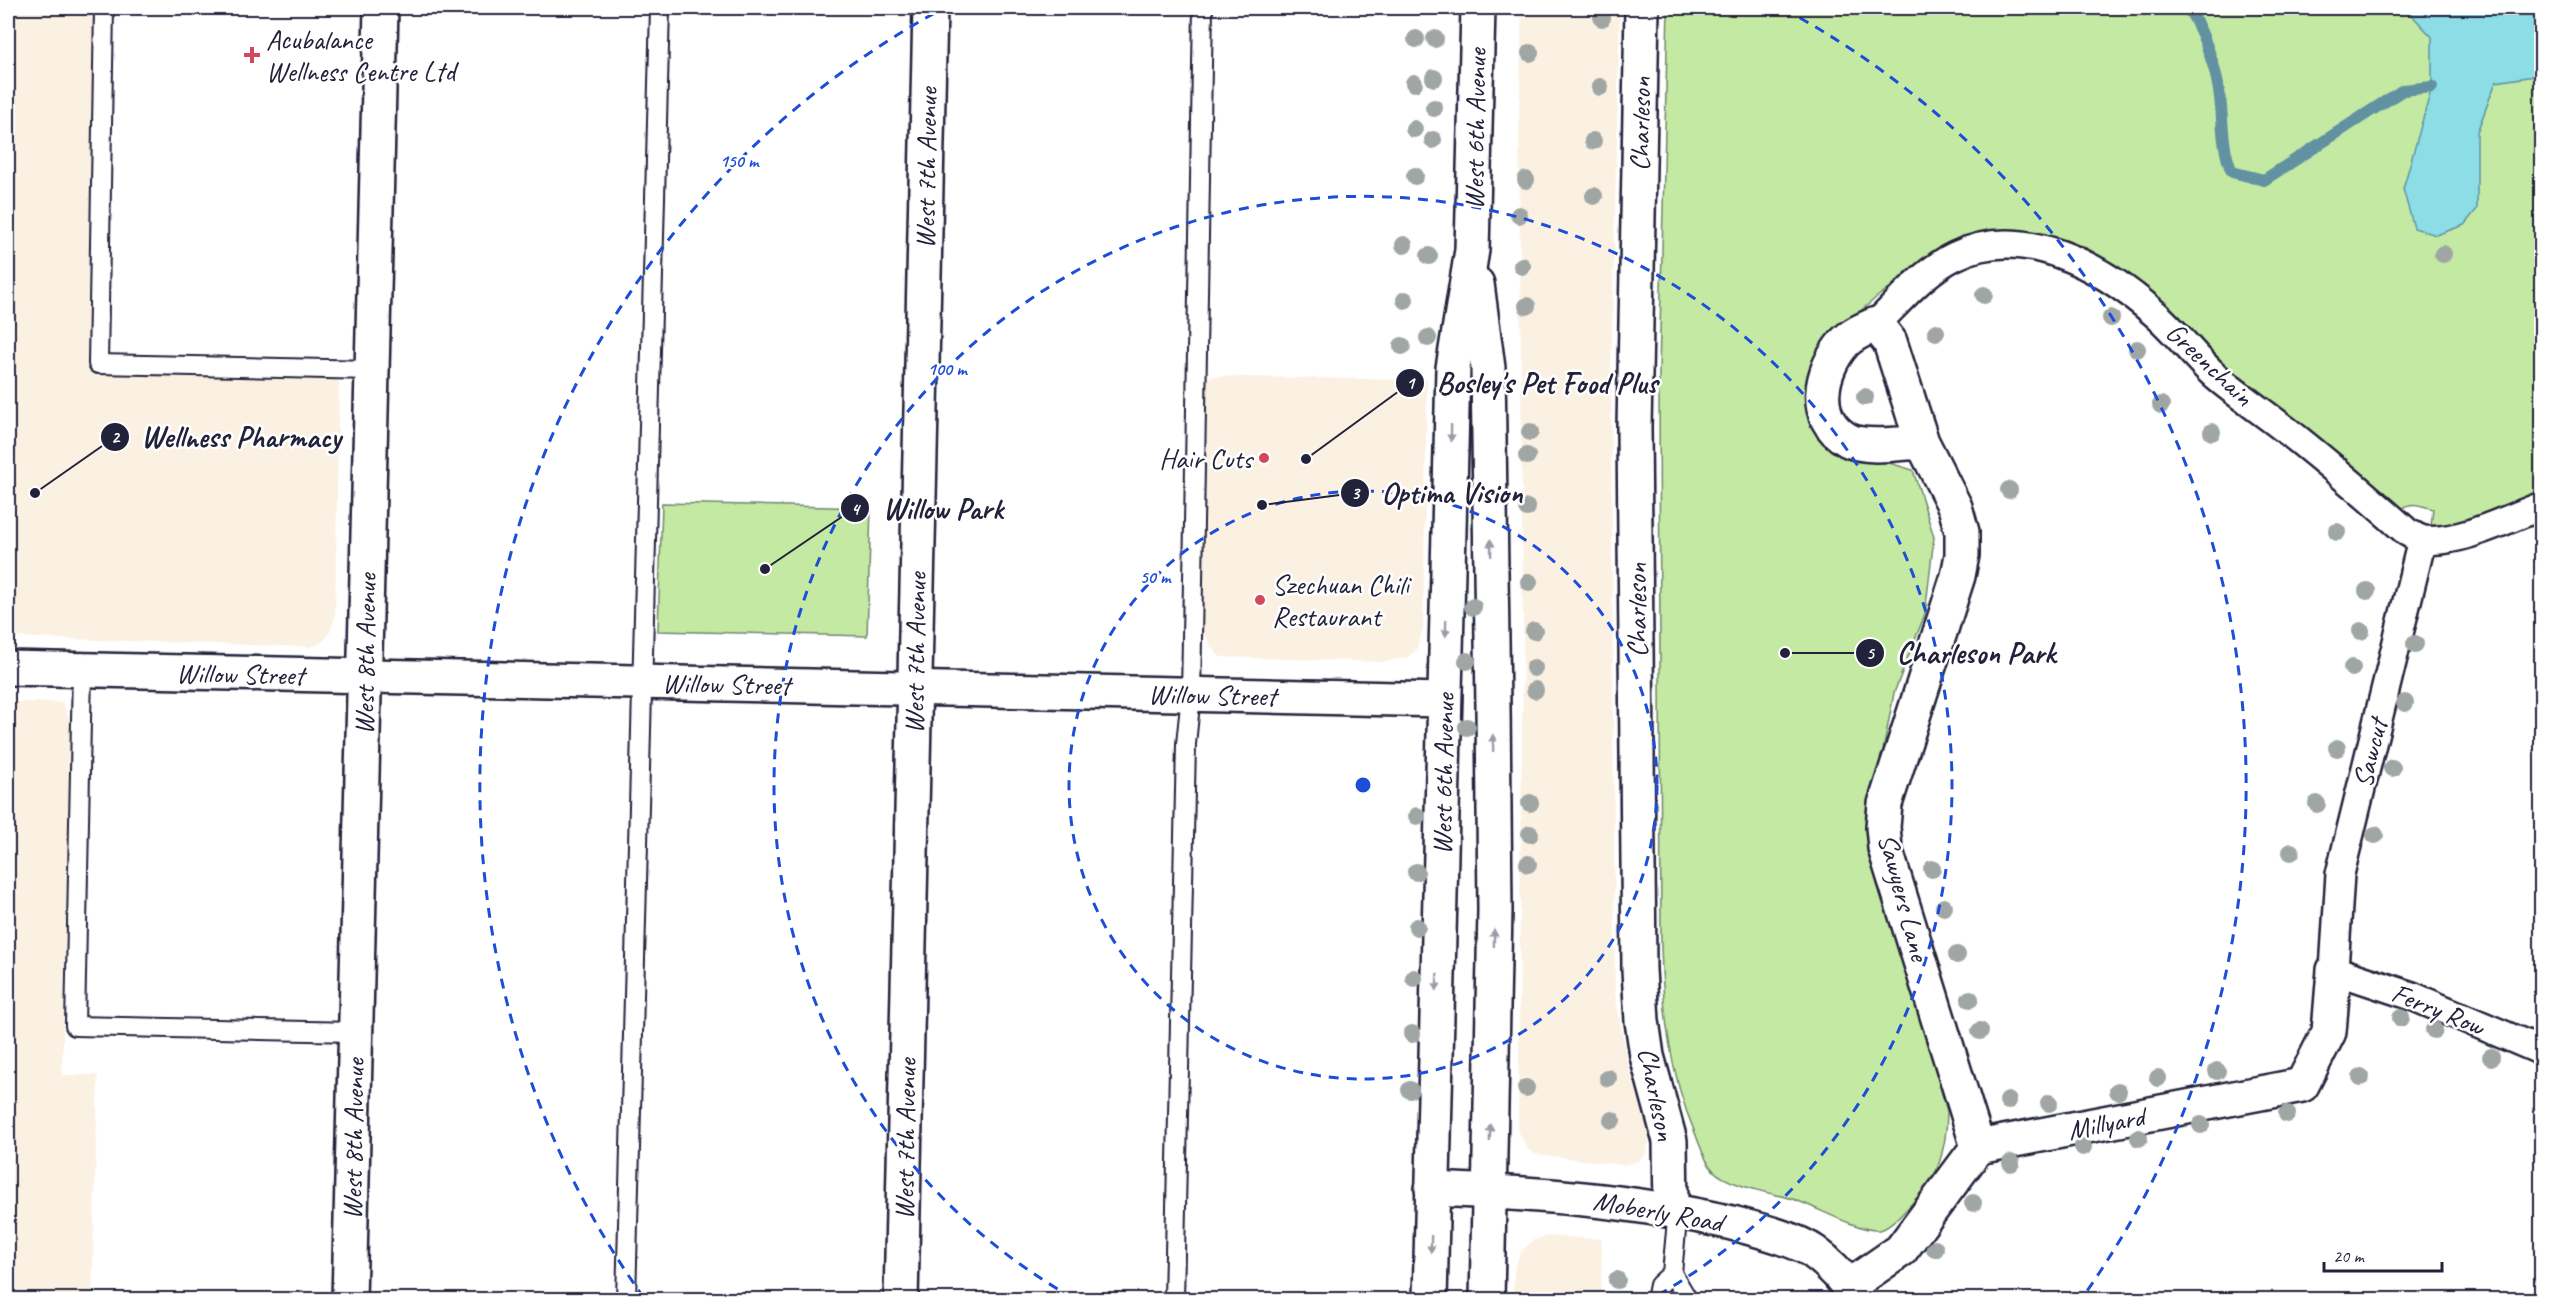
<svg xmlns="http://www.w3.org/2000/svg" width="2549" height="1307" font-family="Caveat,sans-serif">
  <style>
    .built { fill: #fbf1e3 }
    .green { fill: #c3e9a3; stroke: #72866f; stroke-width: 1.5 }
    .water { fill: #8cdde6; stroke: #6292a2; stroke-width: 1.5 }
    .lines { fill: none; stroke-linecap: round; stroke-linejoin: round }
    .stream { stroke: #6292a2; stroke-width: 12 }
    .service-casing { stroke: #22223b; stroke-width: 22 }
    .pedestrian-casing { stroke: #22223b; stroke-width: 32 }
    .minor-casing { stroke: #22223b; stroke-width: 38 }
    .secondary-casing { stroke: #22223b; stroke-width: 38 }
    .service { stroke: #fff; stroke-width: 18 }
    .pedestrian { stroke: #fff; stroke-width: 27 }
    .minor { stroke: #fff; stroke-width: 33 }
    .secondary { stroke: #fff; stroke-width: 33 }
    .tree { fill: #a0a6a4 }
    .oneway { fill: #9c9ca7 }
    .ring { fill: none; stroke: #1d4ed8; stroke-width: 3; stroke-dasharray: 10 8 }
    .poi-dot { fill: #d1495b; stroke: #fff; stroke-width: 2 }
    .labels { text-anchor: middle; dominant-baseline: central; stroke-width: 5; stroke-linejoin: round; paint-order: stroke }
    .poi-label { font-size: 28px; fill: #22223b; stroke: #fff; text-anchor: start }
    .street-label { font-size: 28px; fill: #22223b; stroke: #fff }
    .centre { fill: #1d4ed8; stroke: #fff; stroke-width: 3 }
    .ring-label { font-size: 18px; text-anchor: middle; font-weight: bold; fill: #1d4ed8; stroke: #fff; stroke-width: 5; stroke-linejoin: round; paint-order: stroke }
    .leader { fill: none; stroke: #22223b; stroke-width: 2 }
    .callout-dot { fill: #22223b; stroke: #fff; stroke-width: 2 }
    .mark-label { font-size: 18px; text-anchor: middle; font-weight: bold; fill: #fff }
    .callout-label { font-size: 30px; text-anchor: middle; font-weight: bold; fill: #22223b; stroke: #fff; stroke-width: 5; stroke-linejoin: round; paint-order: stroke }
  </style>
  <rect width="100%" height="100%" fill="#fff"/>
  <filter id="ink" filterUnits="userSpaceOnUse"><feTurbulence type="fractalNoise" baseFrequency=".0167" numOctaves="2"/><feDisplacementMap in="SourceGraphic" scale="12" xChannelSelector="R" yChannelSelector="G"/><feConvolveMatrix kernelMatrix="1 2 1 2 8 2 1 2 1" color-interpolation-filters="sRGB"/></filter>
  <g filter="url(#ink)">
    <!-- built -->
    <g class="built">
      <path d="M8,8h96l-6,356 216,5 25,13 -4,234 -4,14 -7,11 -13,6 -303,-10z"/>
      <path d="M1522,8h98l-9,365 4,621 13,69 18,63 3,17 -4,12 -9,7 -14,3 -87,-11 -8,-5 -9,-19 5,-498 -4,-510z"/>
      <path d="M1197,376l230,4 -4,249 -7,22 -10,7 -22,4 -164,-5 -9,-10 -4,-11h-15z"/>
      <path d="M8,702h54l9,21 -9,352h36l-6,224h-84z"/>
      <path d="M1546,1236l56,3 -1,60h-89l3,-33 7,-16 12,-10z"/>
    </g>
    <!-- green -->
    <g class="green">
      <path d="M1668,8h873v488l-28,5 -83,34 3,-26c-13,-4 -21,-8 -32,0l-38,-21 -72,-71 -109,-86 -15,-27 -80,-56 -94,-15 -78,36 -38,28 -40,34 -23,46 59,81 40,12 21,67 -9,77 -31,79 -24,126 32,132 45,160c0,18 -3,40 -10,58 -6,13 -43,60 -58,61 -19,2 -65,-24 -86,-31 -21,-6 -66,-13 -80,-29 -9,-10 -13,-25 -18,-37 -26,-61 -32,-122 -34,-187l-2,-574z"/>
      <path d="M662,503l209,5 -4,128 -209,-5z"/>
    </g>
    <!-- water -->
    <path class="water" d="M2426,8h116l-1,67 -45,7 -19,50v77l-13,16 -28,10 -22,-7 -11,-39 29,-102v-50l-22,-24z"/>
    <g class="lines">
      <!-- stream -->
      <path class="stream" d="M2188,8c13,19 26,54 30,77 6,29 2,59 14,87l32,8 139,-90 29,-3"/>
      <defs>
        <g id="service">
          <path d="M104,8l-6,356 274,6"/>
          <path d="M82,670l-7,356 281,6"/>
          <path d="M1672,1273l16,27"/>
          <path d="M626,1300l34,-1292"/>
          <path d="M1174,1300l12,-556 5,-49 12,-687"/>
          <path d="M1656,1300l3,-15 13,-12 6,-63"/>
        </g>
        <g id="pedestrian">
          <path d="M1876,324c24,-23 48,-53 79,-68 68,-34 147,11 198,56 24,20 43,48 67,68 26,21 54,40 80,61 36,29 72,60 107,91 6,3 11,7 17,8 35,4 85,-22 118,-34"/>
          <path d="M2422,540l-82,334 -6,96 78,26 130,55"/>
        </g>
        <g id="minor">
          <path d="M1642,8l-8,420 5,542 3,51 5,35 23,85 1,68"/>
          <path d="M1922,442c-20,1 -57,7 -74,-2 -38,-21 -28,-70 -4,-97 8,-9 21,-14 32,-19l14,18 32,100 33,65 7,25v23l-4,21 -73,228 -2,23 2,21 93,299"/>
          <path d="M8,668l1436,32"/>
          <path d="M1432,1189c101,4 201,11 300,34 23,6 64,16 82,29 18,13 32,29 43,48"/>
          <path d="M1849,1286l52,-36 77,-103 324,-62 27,-53 5,-62"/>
          <path d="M349,1300l32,-1292"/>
          <path d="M901,1300l29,-1292"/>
        </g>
        <g id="secondary">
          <path d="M1477,284l11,84 5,339 2,203 -8,390"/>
          <path d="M1430,1300l23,-932 19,-118 6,-242"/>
        </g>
      </defs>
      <!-- service casing -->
      <use href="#service" class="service-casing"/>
      <!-- pedestrian casing -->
      <use href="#pedestrian" class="pedestrian-casing"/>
      <!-- minor casing -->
      <use href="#minor" class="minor-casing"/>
      <!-- secondary casing -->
      <use href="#secondary" class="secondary-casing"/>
      <!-- service -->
      <use href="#service" class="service"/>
      <!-- pedestrian -->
      <use href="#pedestrian" class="pedestrian"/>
      <!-- minor -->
      <use href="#minor" class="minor"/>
      <!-- secondary -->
      <use href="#secondary" class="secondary"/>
    </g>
    <!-- trees -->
    <g class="tree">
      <circle cx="1602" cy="18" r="9"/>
      <circle cx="1416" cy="39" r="9"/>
      <circle cx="1435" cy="39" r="9"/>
      <circle cx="1530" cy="53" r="9"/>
      <circle cx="1434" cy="78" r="9"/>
      <circle cx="1414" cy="83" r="9"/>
      <circle cx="1600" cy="87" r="9"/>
      <circle cx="1434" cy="108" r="9"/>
      <circle cx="1414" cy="129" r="9"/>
      <circle cx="1433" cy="140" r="9"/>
      <circle cx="1593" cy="141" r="9"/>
      <circle cx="1415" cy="176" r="9"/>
      <circle cx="1526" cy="180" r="9"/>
      <circle cx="1594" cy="196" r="9"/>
      <circle cx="1519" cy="215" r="9"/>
      <circle cx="1404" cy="245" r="9"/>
      <circle cx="2443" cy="254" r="9"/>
      <circle cx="1429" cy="256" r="9"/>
      <circle cx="1522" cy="266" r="9"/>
      <circle cx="1984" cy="295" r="9"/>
      <circle cx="1405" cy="300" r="9"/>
      <circle cx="1527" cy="306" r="9"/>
      <circle cx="2111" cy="318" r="9"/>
      <circle cx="1936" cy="332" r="9"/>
      <circle cx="1428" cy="338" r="9"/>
      <circle cx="1402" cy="346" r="9"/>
      <circle cx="2137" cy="349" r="9"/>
      <circle cx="1865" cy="397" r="9"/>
      <circle cx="2161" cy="405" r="9"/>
      <circle cx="1530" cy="432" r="9"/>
      <circle cx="2212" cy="432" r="9"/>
      <circle cx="1527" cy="456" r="9"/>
      <circle cx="2009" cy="490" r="9"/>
      <circle cx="1527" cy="508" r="9"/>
      <circle cx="2337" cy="532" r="9"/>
      <circle cx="1529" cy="582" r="9"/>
      <circle cx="2367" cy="591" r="9"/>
      <circle cx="1473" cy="607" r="9"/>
      <circle cx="1534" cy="631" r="9"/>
      <circle cx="2361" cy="631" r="9"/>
      <circle cx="2415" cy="644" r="9"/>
      <circle cx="1467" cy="661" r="9"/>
      <circle cx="1534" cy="668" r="9"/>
      <circle cx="2352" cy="668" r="9"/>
      <circle cx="1535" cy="690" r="9"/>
      <circle cx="2405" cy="703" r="9"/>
      <circle cx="1467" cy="727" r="9"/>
      <circle cx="2337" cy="748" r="9"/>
      <circle cx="2392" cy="768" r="9"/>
      <circle cx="1530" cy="803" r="9"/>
      <circle cx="2317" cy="804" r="9"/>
      <circle cx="1417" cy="816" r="9"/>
      <circle cx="1530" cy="834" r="9"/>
      <circle cx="2375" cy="835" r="9"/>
      <circle cx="2291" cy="852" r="9"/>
      <circle cx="1528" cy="864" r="9"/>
      <circle cx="1932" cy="869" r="9"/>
      <circle cx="1416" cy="872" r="9"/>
      <circle cx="1944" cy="907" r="9"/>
      <circle cx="1417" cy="927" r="9"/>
      <circle cx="1957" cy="955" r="9"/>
      <circle cx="1414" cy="978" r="9"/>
      <circle cx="1970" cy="999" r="9"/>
      <circle cx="2401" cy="1018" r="9"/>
      <circle cx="2434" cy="1030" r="9"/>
      <circle cx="1980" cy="1031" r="9"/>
      <circle cx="1412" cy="1034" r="9"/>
      <circle cx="2491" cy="1057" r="9"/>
      <circle cx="2217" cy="1071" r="9"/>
      <circle cx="2361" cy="1077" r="9"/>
      <circle cx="1608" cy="1078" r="9"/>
      <circle cx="2158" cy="1078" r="9"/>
      <circle cx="1526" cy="1088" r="9"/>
      <circle cx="1410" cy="1090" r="9"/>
      <circle cx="2118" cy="1091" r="9"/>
      <circle cx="2008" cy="1101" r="9"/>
      <circle cx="2049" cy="1103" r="9"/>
      <circle cx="2287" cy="1114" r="9"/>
      <circle cx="1612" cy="1120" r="9"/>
      <circle cx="2201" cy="1125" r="9"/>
      <circle cx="2139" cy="1138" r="9"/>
      <circle cx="2083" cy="1147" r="9"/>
      <circle cx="2011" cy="1163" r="9"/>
      <circle cx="1973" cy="1203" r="9"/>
      <circle cx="1935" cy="1249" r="9"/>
      <circle cx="1617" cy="1280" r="9"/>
    </g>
    <!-- one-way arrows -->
    <defs><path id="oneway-solid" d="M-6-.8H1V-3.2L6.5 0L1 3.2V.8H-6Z" transform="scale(1.5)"/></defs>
    <g class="oneway">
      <use href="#oneway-solid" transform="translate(1451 433) rotate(91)"/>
      <use href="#oneway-solid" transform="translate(1491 548) rotate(-91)"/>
      <use href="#oneway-solid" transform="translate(1446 628) rotate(91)"/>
      <use href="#oneway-solid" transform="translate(1493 743) rotate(-91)"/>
      <use href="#oneway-solid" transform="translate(1494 938) rotate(-89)"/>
      <use href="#oneway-solid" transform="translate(1437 982) rotate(92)"/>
      <use href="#oneway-solid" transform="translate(1490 1133) rotate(-89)"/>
      <use href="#oneway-solid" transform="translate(1431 1244) rotate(91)"/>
    </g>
  </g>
  <!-- distance rings -->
  <g class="ring">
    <circle cx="1363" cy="785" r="294"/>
    <path d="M1073 1298A589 589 0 1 1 1653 1298"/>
    <path d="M644 1298A883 883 0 0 1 942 9M1784 9A883 883 0 0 1 2082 1298"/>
  </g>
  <!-- markers -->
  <g class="poi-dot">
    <path d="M249 46h6v6h6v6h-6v6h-6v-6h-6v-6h6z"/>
    <circle cx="1264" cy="458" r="6"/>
    <circle cx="1260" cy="600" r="6"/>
  </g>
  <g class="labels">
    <!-- poi labels -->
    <g class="poi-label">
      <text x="266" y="39">Acubalance<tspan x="266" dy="32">Wellness Centre Ltd</tspan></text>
      <text x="1252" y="458" text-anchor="end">Hair Cuts</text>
      <text x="1272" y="584">Szechuan Chili<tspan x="1272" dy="32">Restaurant</tspan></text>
    </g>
    <!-- street labels -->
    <g class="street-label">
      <text transform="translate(1640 124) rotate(-89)">Charleson</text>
      <text transform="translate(1475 129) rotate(-89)">West 6th Avenue</text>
      <text transform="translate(926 168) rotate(-89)">West 7th Avenue</text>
      <text transform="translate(2210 364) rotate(43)">Greenchain</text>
      <text transform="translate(1636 610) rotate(-90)">Charleson</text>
      <text transform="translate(915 653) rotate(-89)">West 7th Avenue</text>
      <text transform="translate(365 654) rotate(-89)">West 8th Avenue</text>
      <text transform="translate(240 674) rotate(1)">Willow Street</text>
      <text transform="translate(726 684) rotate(1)">Willow Street</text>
      <text transform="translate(1212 695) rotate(1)">Willow Street</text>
      <text transform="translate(2370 753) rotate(-76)">Sawcut</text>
      <text transform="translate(1443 774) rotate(-89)">West 6th Avenue</text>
      <text transform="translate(1904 897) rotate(75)">Sawyers Lane</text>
      <text transform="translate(2438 1009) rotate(22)">Ferry Row</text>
      <text transform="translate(1657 1094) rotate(78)">Charleson</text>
      <text transform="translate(2106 1123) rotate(-11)">Millyard</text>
      <text transform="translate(353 1139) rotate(-89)">West 8th Avenue</text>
      <text transform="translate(905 1139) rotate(-89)">West 7th Avenue</text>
      <text transform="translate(1658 1211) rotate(10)">Moberly Road</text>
    </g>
  </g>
  <circle cx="1363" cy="785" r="9" class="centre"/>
  <g class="ring-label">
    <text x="739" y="167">150 m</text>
    <text x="947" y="375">100 m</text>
    <text x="1155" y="583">50 m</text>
  </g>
  <!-- callouts -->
  <path class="leader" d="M1306 459L1410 383M35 493L115 437M1262 505L1355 493M765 569L855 508M1785 653L1870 653"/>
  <g class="callout-dot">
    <circle cx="1306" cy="459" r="6"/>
    <circle cx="35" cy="493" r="6"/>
    <circle cx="1262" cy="505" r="6"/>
    <circle cx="765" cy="569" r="6"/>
    <circle cx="1785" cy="653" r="6"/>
    <circle cx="1410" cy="383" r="15"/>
    <circle cx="115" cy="437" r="15"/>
    <circle cx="1355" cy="493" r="15"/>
    <circle cx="855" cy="508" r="15"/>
    <circle cx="1870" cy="653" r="15"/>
  </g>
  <g class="mark-label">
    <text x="1410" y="389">1</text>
    <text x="115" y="443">2</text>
    <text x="1355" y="499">3</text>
    <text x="855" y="515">4</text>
    <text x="1870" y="659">5</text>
  </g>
  <g class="callout-label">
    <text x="1547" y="393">Bosley's Pet Food Plus</text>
    <text x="241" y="447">Wellness Pharmacy</text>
    <text x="1452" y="503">Optima Vision</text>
    <text x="943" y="519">Willow Park</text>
    <text x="1976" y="663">Charleson Park</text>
  </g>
  <!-- margin -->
  <rect width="2549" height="1307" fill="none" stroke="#fff" stroke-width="30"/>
  <rect x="15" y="15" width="2519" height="1277" fill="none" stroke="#22223b" stroke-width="2" filter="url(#ink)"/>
  <!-- scale -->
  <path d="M2324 1262v9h118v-9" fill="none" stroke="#22223b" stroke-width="3"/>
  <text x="2333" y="1262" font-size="18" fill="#22223b" stroke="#ffffff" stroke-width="4.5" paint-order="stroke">20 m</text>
</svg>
